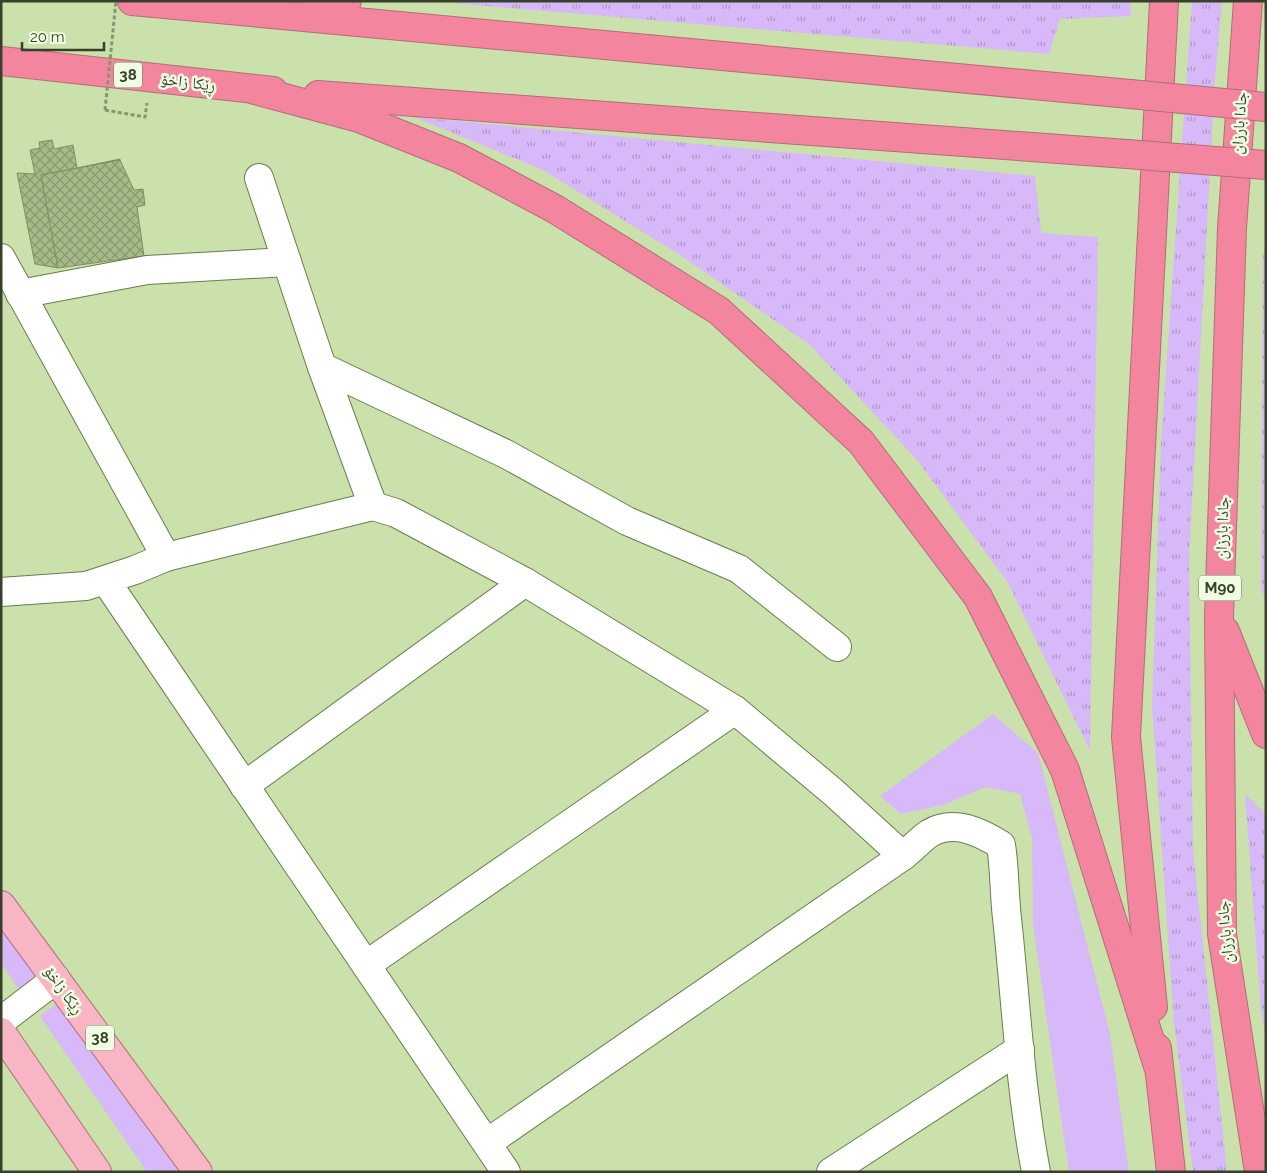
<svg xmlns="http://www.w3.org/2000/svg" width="1267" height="1173" font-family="Raleway,'Noto Naskh Arabic',sans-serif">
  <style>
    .park { fill: url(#park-tufts) }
    .garden { fill: #d7b8f8 }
    .building { fill: url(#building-cross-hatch); stroke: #7d9160 }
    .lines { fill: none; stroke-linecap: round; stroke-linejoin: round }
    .minor-casing { stroke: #697d4d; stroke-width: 30 }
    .major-casing { stroke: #b16e76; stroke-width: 30 }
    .highway-casing { stroke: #b16e76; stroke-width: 30 }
    .path { stroke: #859670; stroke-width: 3; stroke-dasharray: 4 2.5; stroke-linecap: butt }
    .minor { stroke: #fff; stroke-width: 28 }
    .major { stroke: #f8b6c5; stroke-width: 28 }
    .highway { stroke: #f3869e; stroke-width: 28 }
    .highway-bridge-casing { stroke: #b16e76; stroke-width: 30; stroke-linecap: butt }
    .path-bridge { stroke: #859670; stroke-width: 3; stroke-dasharray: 4 2.5; stroke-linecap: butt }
    .highway-bridge { stroke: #f3869e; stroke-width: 28 }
    .labels { text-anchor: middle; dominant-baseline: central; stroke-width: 5; stroke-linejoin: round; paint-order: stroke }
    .shield { fill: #f1fde3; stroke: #6f7962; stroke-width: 1 }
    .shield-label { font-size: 15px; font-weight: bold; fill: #37402b }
    .street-label { font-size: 16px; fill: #37402b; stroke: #f1fde3 }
  </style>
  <defs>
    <pattern id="park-tufts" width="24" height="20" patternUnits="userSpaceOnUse" patternTransform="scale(1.25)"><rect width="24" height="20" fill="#d7b8f8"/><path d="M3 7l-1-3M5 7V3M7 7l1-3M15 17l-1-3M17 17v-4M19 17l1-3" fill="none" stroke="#af97c9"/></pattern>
    <pattern id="building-cross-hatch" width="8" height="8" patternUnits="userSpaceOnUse" patternTransform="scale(1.25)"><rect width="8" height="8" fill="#a5ba87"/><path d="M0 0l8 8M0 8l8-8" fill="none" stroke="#87996f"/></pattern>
  </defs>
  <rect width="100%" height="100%" fill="#cae1ac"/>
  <!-- park -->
  <g class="park">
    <path d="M457,1h674v15l-71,3 -11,35 -597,-51z"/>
    <path d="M1192,1h30l-7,78 -26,478 4,293 34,322h-34l-19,-149 -22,-317 9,-264z"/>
    <path d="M414,117l621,59 6,57 57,4 -8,514 -83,-170 -90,-121 -107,-115 -130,-90 -137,-85z"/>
    <path d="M1263,254h3v349l-5,-15z"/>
    <path d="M1245,794l21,21v223l-5,-27z"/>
  </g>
  <!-- garden -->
  <g class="garden">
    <path d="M993,714l45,39 72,281 19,138h-60l-36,-247 -1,-87 -12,-44 -34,-7 -43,18 -42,9 -21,-18z"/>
    <path d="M1,914l42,54 -24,21 -18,-26z"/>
    <path d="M62,1000l128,172h-43l-107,-156z"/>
  </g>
  <!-- building -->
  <g class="building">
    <path d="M52,140l2,9 19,-4 4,23 43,-9v1l-79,15 17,93 -23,-4 -18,-91 18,1 -5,-24 10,-2 -1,-6z"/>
    <path d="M120,160l14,30 9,-1 2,16 -8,2 7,49 -86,12 -17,-93z"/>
  </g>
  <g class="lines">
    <defs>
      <g id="minor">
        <path d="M259,178l63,189 51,139"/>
        <path d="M1,258l165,299"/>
        <path d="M20,294l127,-24 140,-8"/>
        <path d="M322,367l184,87 121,67 112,48 98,78"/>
        <path d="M106,581l400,591"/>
        <path d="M1,592l85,-6 49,-16 31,-13 207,-51 23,7 129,69 210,128 98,82 70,64"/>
        <path d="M244,786l281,-204"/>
        <path d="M366,965l369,-255"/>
        <path d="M1,1021l55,-42"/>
        <path d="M487,1143l416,-287c9,-7 18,-17 27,-23 24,-14 50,-1 71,12 4,25 3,48 6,73 9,84 13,170 29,254"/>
        <path d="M831,1172l189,-123"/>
      </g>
      <g id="major">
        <path d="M1,905l197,267"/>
        <path d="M1,1032l96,140"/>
      </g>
      <g id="highway">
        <path d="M132,1l998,93"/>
        <path d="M1248,1l-16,227 -13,389 3,317 37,238"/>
        <path d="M306,14l41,-13"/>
        <path d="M1,61l272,30"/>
        <path d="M255,90l104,28 100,40 96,51 164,102 142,131 117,155 87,173 93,296"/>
        <path d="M318,95l809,59"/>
        <path d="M1225,631l41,103"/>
        <path d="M1153,1007l-27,-270 38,-736"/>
        <path d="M1157,1048l14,124"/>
      </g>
    </defs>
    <!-- minor casing -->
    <use href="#minor" class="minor-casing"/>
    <!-- major casing -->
    <use href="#major" class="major-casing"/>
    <!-- highway casing -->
    <use href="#highway" class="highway-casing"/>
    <!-- path -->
    <path class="path" d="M105,110l40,7 2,-14"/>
    <!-- minor -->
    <use href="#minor" class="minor"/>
    <!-- major -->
    <use href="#major" class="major"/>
    <!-- highway -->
    <use href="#highway" class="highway"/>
    <defs>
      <g id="highway-bridge">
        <path d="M1130,94l136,13"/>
        <path d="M1127,154l139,11"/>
      </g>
    </defs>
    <!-- highway-bridge casing -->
    <use href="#highway-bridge" class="highway-bridge-casing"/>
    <!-- path-bridge -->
    <path class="path-bridge" d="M105,110l11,-109"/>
    <!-- highway-bridge -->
    <use href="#highway-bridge" class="highway-bridge"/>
  </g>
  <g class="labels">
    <!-- shield labels -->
    <g class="shield">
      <rect x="114" y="62.5" width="28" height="25" rx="4"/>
      <rect x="1199" y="575.5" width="42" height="25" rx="4"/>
      <rect x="86" y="1025.5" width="28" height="25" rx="4"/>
    </g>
    <g class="shield-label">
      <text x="128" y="75">38</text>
      <text x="1220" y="588">M90</text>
      <text x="100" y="1038">38</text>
    </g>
    <!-- street labels -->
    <g class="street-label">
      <text transform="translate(188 82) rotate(7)">ڕێکا زاخۆ</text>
      <text transform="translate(1239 123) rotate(-86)">جادا بارزان</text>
      <text transform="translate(1222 528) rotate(-88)">جادا بارزان</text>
      <text transform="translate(1225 932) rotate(-95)">جادا بارزان</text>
      <text transform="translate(64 990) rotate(54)">ڕێکا زاخۆ</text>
    </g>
  </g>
  <!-- border -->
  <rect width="1267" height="1173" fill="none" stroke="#37402b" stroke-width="5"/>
  <!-- scale -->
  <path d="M22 42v8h82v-8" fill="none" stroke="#37402b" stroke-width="2.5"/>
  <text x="30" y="42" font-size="15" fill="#37402b" stroke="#f1fde3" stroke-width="4" paint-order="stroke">20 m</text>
</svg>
